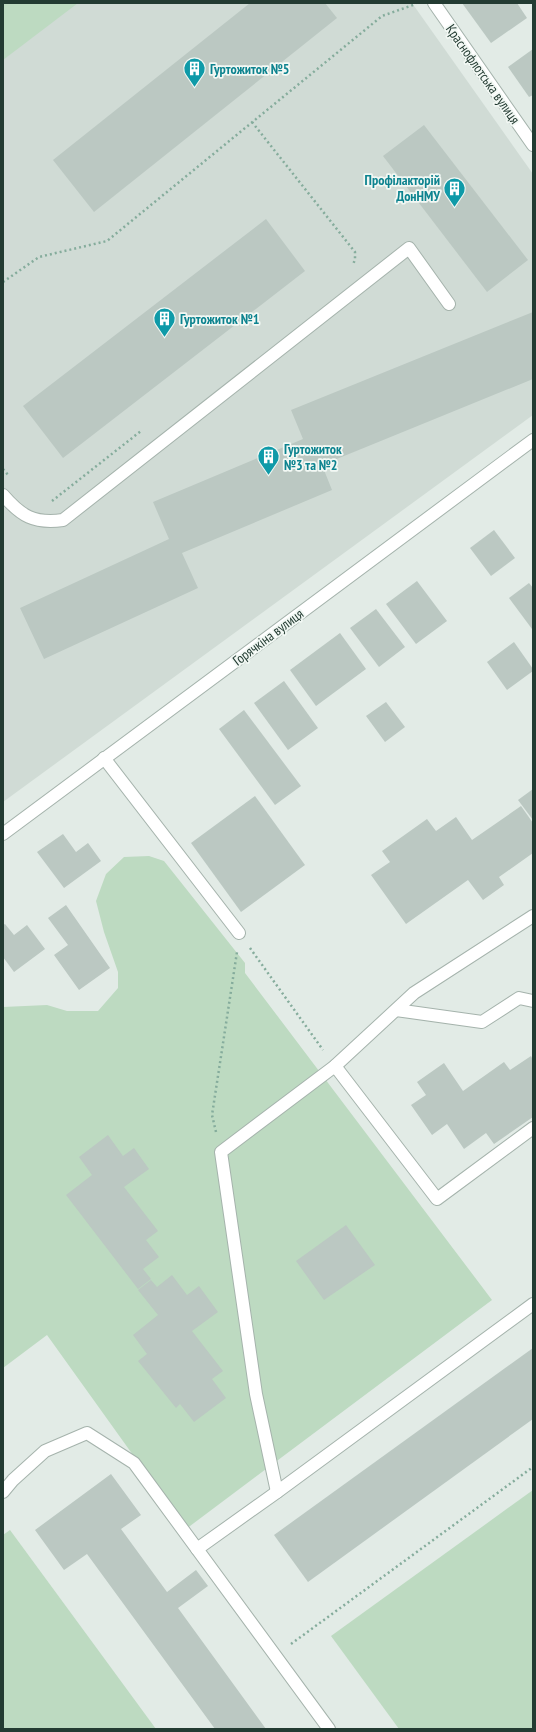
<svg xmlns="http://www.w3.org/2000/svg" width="536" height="1732" font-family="'PT Sans Narrow',sans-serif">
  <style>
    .built { fill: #d0dbd5 }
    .green { fill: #bddac1 }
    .building { fill: #bbc8c2 }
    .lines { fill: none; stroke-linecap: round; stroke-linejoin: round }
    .service-casing { stroke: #a5b3ac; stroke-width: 14 }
    .minor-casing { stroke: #a5b3ac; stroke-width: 14 }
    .path { stroke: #85ac9c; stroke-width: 2.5; stroke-dasharray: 2 3; stroke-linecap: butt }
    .service { stroke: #fff; stroke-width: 12 }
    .minor { stroke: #fff; stroke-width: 12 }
    .labels { text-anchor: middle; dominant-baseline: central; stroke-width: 3.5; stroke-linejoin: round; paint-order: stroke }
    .culture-label { font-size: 14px; font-weight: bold; fill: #0d838f; stroke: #f2f8f4; text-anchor: start }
    .street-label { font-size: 14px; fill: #233b32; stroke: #f2f8f4 }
  </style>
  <rect width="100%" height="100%" fill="#e2ebe6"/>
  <!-- built -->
  <path class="built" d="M3,3h409l121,171v241l-530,387z"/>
  <!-- green -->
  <g class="green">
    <path d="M3,3h75l-75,57z"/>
    <path d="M149,856l15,5 81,102v10l247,327 -306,229 -139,-194 -44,33v-361l44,-2 20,6h31l20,-23v-16l-14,-40 -8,-31 10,-27 18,-17z"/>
    <path d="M533,1490v239h-134l-68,-93z"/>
    <path d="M10,1530l146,199h-153v-194z"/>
  </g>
  <!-- building -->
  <g class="building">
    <path d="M250,3h75l12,15 -243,194 -41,-52z"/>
    <path d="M462,3h55l10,15 -36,25z"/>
    <path d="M533,49v46l-4,2 -21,-30z"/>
    <path d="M424,125l104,135 -41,32 -104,-136z"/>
    <path d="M266,219l39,52 -242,187 -40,-52z"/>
    <path d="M533,312v67l-211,86 10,25 -150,63 16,35 -154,71 -24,-51 149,-69 -16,-37 150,-63 -12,-29z"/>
    <path d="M494,530l21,28 -24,18 -21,-28z"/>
    <path d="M417,581l30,40 -31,23 -30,-40z"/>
    <path d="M529,583l4,5v40l-1,1 -23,-31z"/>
    <path d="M376,609l29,38 -26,20 -29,-39z"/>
    <path d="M340,633l26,36 -50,37 -26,-36z"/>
    <path d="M514,642l19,27v2l-26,19 -20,-28z"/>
    <path d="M284,681l34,47 -30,22 -34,-47z"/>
    <path d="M386,702l19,25 -20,15 -19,-26z"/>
    <path d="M244,710l57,76 -26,19 -56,-76z"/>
    <path d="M533,789v31l-15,-20z"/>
    <path d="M255,796l50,69 -64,47 -50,-69z"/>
    <path d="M521,806l12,17v30l-34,24 5,8 -21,15 -15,-20 -62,44 -35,-49 19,-13 -8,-11 45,-32 9,12 20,-14 16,23z"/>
    <path d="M63,834l13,18 12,-9 13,18 -37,27 -27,-36z"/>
    <path d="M66,905l44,63 -31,22 -25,-35 14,-10 -20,-27z"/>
    <path d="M5,924l9,11 13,-10 18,24 -31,23 -11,-15v-32z"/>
    <path d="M531,1056l2,4v57l-39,27 -8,-11 -22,16 -17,-25 -15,11 -21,-30 15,-10 -9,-13 27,-19 19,28 41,-29 6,8z"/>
    <path d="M108,1135l15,21 11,-8 15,21 -25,18 34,44 -12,9 13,17 -16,12 8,10 -13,10 -72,-94 26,-20 -13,-18z"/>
    <path d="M346,1225l29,40 -51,35 -28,-39z"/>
    <path d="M172,1275l15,20 12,-9 19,26 -26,19 31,40 -11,8 14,19 -32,24 -14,-18 -4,4 -38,-47 9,-7 -14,-19 25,-20 -20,-25 13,-10 6,7z"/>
    <path d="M533,1348v71l-225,163 -34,-47z"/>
    <path d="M111,1474l30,41 -20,14 46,63 29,-22 12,16 -30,22 88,121h-51l-128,-175 -23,16 -29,-40z"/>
  </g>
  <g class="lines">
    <defs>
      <g id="service">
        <path d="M3,495c18,21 31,29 60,25l346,-272 40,56"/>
        <path d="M104,758l135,175"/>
        <path d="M396,1010l86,12 37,-24 14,3"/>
        <path d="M335,1066l102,133 96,-71"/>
        <path d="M3,1492l10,-12 32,-29 42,-18 47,30 195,266"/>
        <path d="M277,1492l-21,-98 -35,-242 114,-86 79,-73 119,-77"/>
        <path d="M197,1549l80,-57 256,-188"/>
      </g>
      <g id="minor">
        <path d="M434,3l99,142"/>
        <path d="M3,834l530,-394"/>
      </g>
    </defs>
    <!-- service casing -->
    <use href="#service" class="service-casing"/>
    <!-- minor casing -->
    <use href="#minor" class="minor-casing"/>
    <!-- path -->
    <g class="path">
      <path d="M252,122l103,130v7l-2,6"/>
      <path d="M3,282l36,-25 68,-16 275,-225 34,-12"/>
      <path d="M3,469l6,7"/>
      <path d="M52,501l89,-70"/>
      <path d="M250,948l73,102"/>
      <path d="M216,1132l-4,-17 25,-163"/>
      <path d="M291,1644l242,-177"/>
    </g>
    <!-- service -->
    <use href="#service" class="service"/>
    <!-- minor -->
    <use href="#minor" class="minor"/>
  </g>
  <!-- icons -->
  <defs>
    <symbol id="building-pin" viewBox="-11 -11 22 30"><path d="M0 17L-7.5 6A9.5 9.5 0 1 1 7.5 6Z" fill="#0f9aa8" stroke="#f2f8f4"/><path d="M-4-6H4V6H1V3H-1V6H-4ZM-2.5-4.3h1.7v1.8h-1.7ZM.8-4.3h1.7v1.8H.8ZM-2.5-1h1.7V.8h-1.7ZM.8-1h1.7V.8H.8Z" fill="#fff"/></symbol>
  </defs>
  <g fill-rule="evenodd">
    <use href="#building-pin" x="182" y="56" width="25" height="34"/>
    <use href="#building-pin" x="442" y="176" width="25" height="34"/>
    <use href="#building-pin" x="152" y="306" width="25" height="34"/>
    <use href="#building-pin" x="256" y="444" width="25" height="34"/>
  </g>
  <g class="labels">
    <!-- culture labels -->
    <g class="culture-label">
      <text x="210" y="69">Гуртожиток №5</text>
      <text x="440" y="180" text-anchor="end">Профілакторій<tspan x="440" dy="16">ДонНМУ</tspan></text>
      <text x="180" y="319">Гуртожиток №1</text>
      <text x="284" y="449">Гуртожиток<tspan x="284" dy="16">№3 та №2</tspan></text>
    </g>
    <!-- street labels -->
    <g class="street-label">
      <text transform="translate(483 74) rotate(55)">Краснофлотська вулиця</text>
      <text transform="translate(268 637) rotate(-37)">Горячкіна вулиця</text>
    </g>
  </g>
  <!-- border -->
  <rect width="536" height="1732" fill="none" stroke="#233b32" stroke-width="8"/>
</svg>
